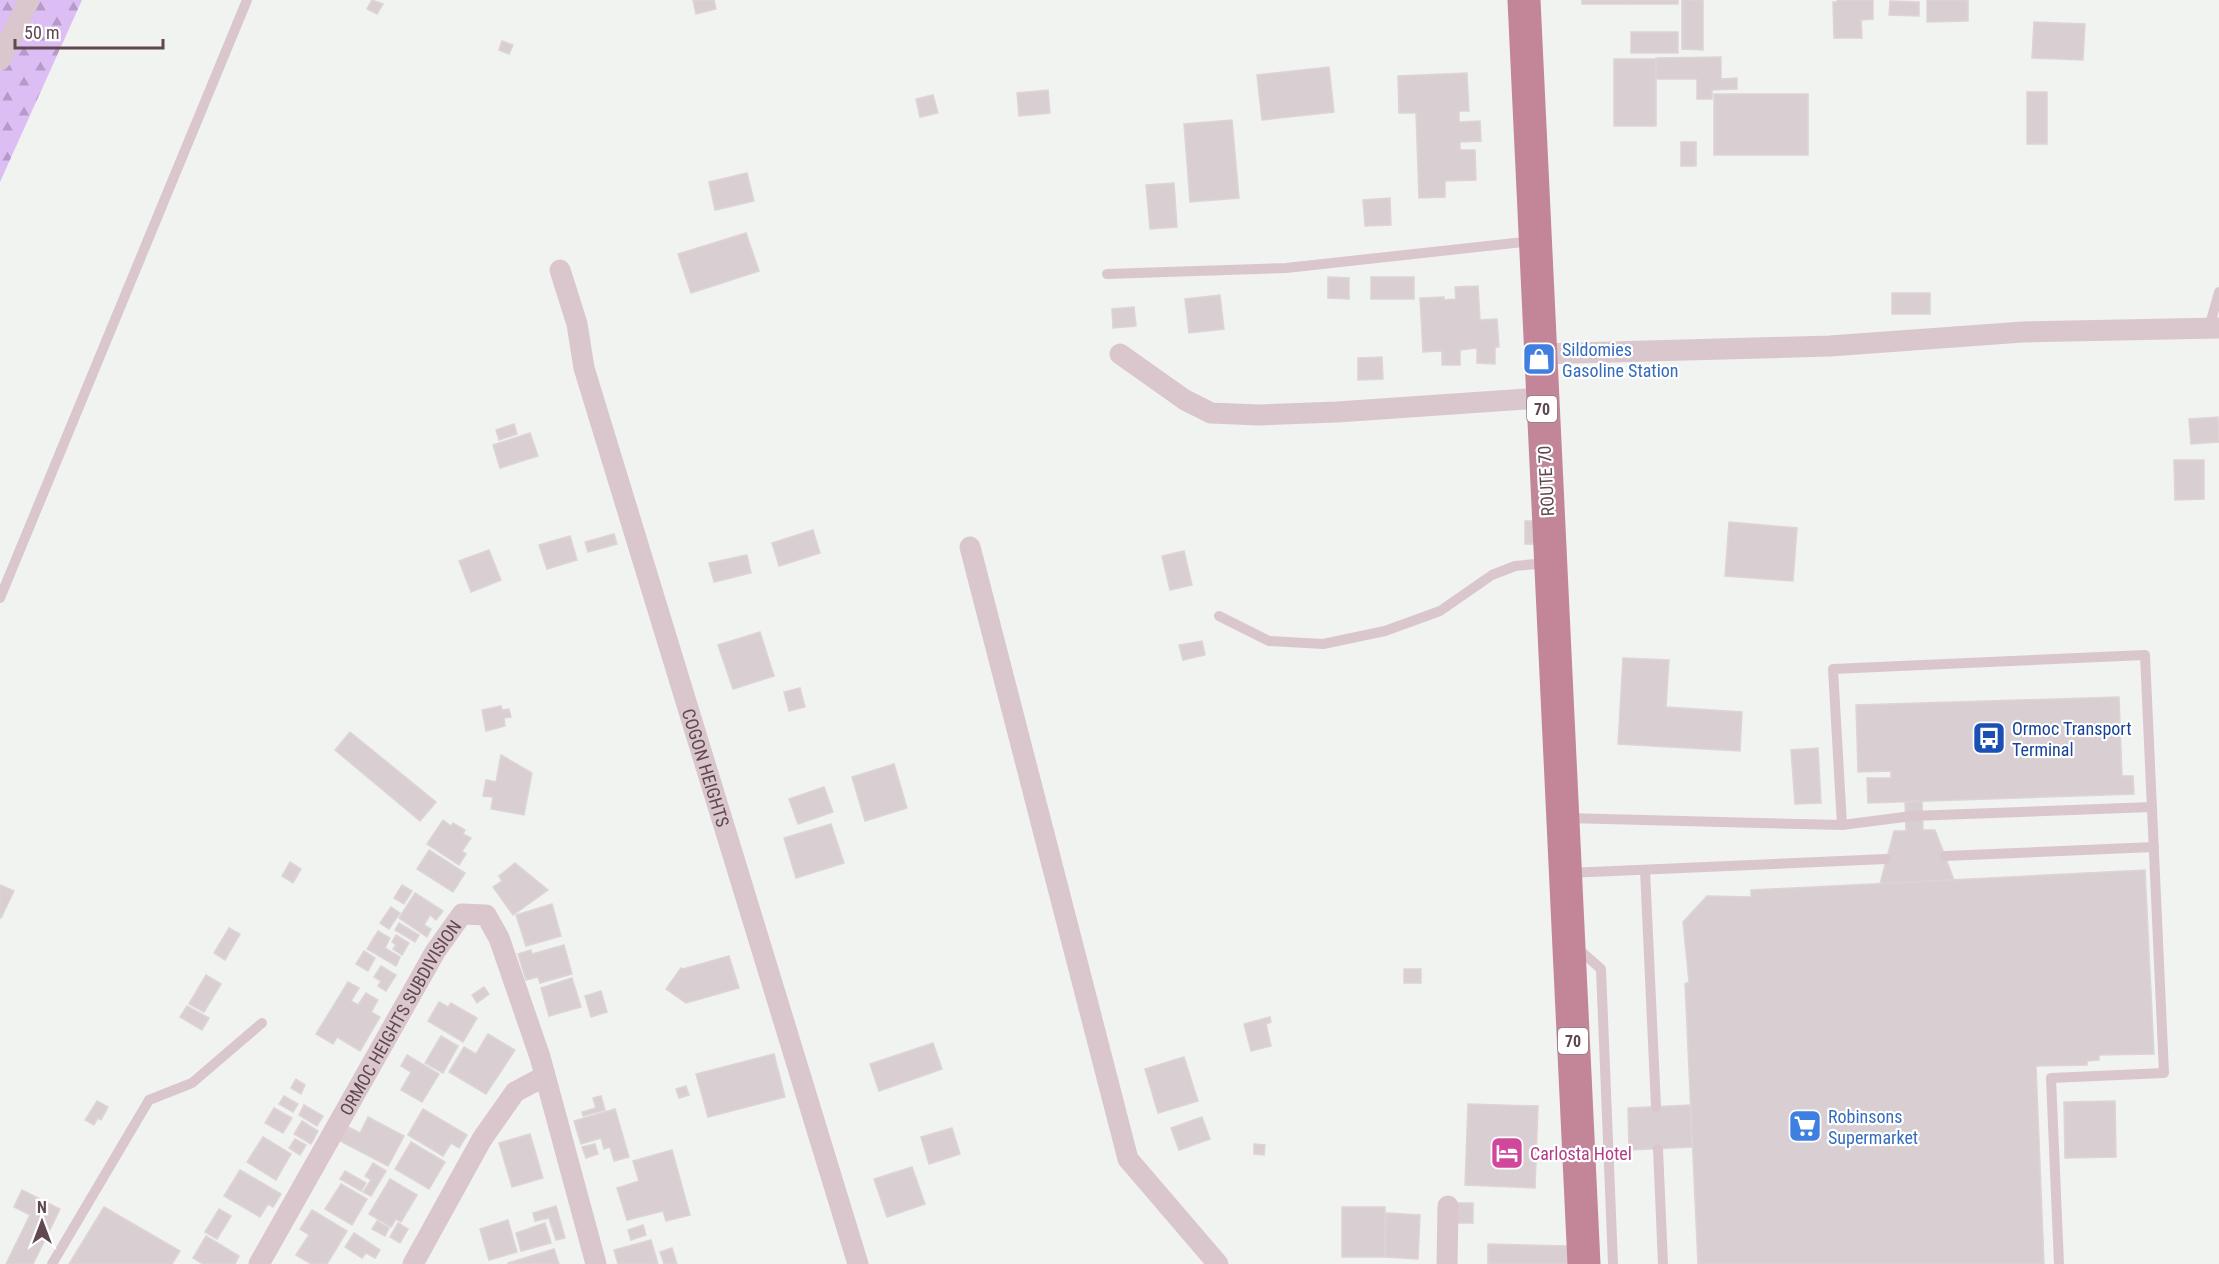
<svg xmlns="http://www.w3.org/2000/svg" width="2219" height="1264" font-family="'Roboto Condensed',sans-serif">
  <style>
    .forest { fill: url(#forest-firs) }
    .building { fill: #d9cfd2; stroke: #ddd4d5; stroke-width: 1.5 }
    .lines { fill: none; stroke-linecap: round; stroke-linejoin: round }
    .lane { stroke: #dac7cd; stroke-width: 10 }
    .street { stroke: #dac7cd; stroke-width: 21 }
    .highway { stroke: #c38598; stroke-width: 33 }
    .labels { text-anchor: middle; dominant-baseline: central; stroke-width: 4.5; stroke-linejoin: round; paint-order: stroke }
    .shield { fill: #fff; stroke: #907e84; stroke-width: 1.5 }
    .shield-label { font-size: 16px; font-weight: bold; fill: #604750 }
    .shop-label { font-size: 18px; fill: #366cbe; stroke: #fff; text-anchor: start }
    .street-label { font-size: 18px; fill: #604750; stroke: #fff }
    .transit-label { font-size: 18px; fill: #164399; stroke: #fff; text-anchor: start }
    .hotel-label { font-size: 18px; fill: #b23c85; stroke: #fff; text-anchor: start }
  </style>
  <defs>
    <pattern id="forest-firs" width="22" height="20" patternUnits="userSpaceOnUse" patternTransform="scale(1.5)"><rect width="22" height="20" fill="#dcbdf4"/><path d="M5 1l3.5 6h-7zM16 11l3.5 6h-7z" fill="#b69bc8"/></pattern>
  </defs>
  <rect width="100%" height="100%" fill="#f1f3f1"/>
  <!-- forest -->
  <path class="forest" d="M0,0h82l-82,182z"/>
  <!-- building -->
  <g class="building">
    <path d="M372,0l11,4 -6,10 -10,-5z"/>
    <path d="M693,0h21l2,9 -20,5z"/>
    <rect x="1582" y="0" width="44" height="4"/>
    <rect x="1626" y="0" width="52" height="4"/>
    <path d="M1682,0h21v50l-21,-1z"/>
    <path d="M1837,0h36v19l-12,1 1,18h-28l-1,-36h4z"/>
    <path d="M1927,0h41v21l-41,1z"/>
    <path d="M1890,1l29,1v14l-30,-1z"/>
    <path d="M2034,22l51,2 -2,36 -51,-2z"/>
    <rect x="1631" y="32" width="47" height="21"/>
    <path d="M502,41l11,4 -4,9 -10,-4z"/>
    <path d="M1721,57v22l16,-1v11l-25,1v9h-15v-20h-41v-21z"/>
    <rect x="1614" y="59" width="42" height="67"/>
    <path d="M1329,67l5,45 -72,8 -5,-45z"/>
    <path d="M1467,73l2,38h-10v11l21,-1 1,20 -21,1v8h15l1,30 -31,1v16l-26,1 -3,-85h-17l-1,-37z"/>
    <path d="M1048,90l2,23 -31,3 -2,-23z"/>
    <rect x="2027" y="92" width="20" height="52"/>
    <rect x="1714" y="94" width="94" height="61"/>
    <path d="M933,95l5,18 -18,4 -4,-18z"/>
    <path d="M1232,120l7,78 -49,4 -6,-78z"/>
    <rect x="1681" y="142" width="15" height="24"/>
    <path d="M747,173l7,28 -39,9 -6,-28z"/>
    <path d="M1174,183l3,44 -27,2 -4,-44z"/>
    <path d="M1390,198l1,27 -26,1 -2,-26z"/>
    <path d="M746,233l13,38 -68,22 -13,-39z"/>
    <path d="M1328,277l21,1v21l-21,-1z"/>
    <rect x="1371" y="277" width="43" height="22"/>
    <path d="M1478,286l2,34 17,-1 2,28h-4v17l-18,-1v-15l-17,2v15h-18v-14l-19,1 -3,-54 24,-1v3l12,-1 -1,-12z"/>
    <rect x="1892" y="293" width="38" height="21"/>
    <path d="M1220,295l4,34 -35,4 -4,-34z"/>
    <path d="M1134,307l2,19 -23,2 -1,-19z"/>
    <path d="M1382,357l1,22 -25,1v-22z"/>
    <path d="M2218,417l1,25 -28,2 -2,-25z"/>
    <path d="M514,424l3,10 -18,6 -3,-10z"/>
    <path d="M530,433l8,23 -38,12 -7,-23z"/>
    <path d="M2174,460h30v39l-29,1z"/>
    <rect x="1525" y="521" width="9" height="23"/>
    <path d="M1729,522l68,6 -4,53 -68,-5z"/>
    <path d="M813,530l7,23 -41,13 -7,-23z"/>
    <path d="M614,534l3,10 -29,8 -3,-10z"/>
    <path d="M570,536l7,24 -30,9 -8,-24z"/>
    <path d="M489,550l12,30 -30,12 -12,-31z"/>
    <path d="M1184,551l8,34 -22,5 -8,-34z"/>
    <path d="M747,555l4,18 -37,9 -5,-19z"/>
    <path d="M760,632l14,44 -41,13 -15,-44z"/>
    <path d="M1202,641l3,14 -22,5 -4,-15z"/>
    <path d="M1623,658l46,2 -3,47 76,5 -2,39 -122,-7z"/>
    <path d="M800,688l5,19 -16,4 -5,-19z"/>
    <path d="M2119,697l3,79h11l1,18 -266,9 -1,-25h24v-7l-33,1 -2,-67z"/>
    <path d="M501,706l1,4 7,-1 2,8 -7,1 1,8 -19,5 -4,-21z"/>
    <path d="M350,732l86,70 -16,19 -85,-71z"/>
    <path d="M1818,748l3,55 -26,1 -4,-54z"/>
    <path d="M501,755l31,18 -8,42 -33,-6 2,-12 -10,-1 3,-16 10,2z"/>
    <path d="M894,764l13,44 -42,13 -13,-44z"/>
    <path d="M824,787l9,25 -35,12 -9,-25z"/>
    <path d="M1922,801l1,29h12l19,50 -74,4 14,-53h12l-1,-29z"/>
    <path d="M443,820l8,6 2,-3 12,7 -2,4 8,4 -9,13 4,3 -7,11 -32,-21z"/>
    <path d="M831,824l13,39 -48,15 -12,-40z"/>
    <path d="M429,850l36,23 -12,19 -36,-23z"/>
    <path d="M290,862l11,7 -8,14 -11,-7z"/>
    <path d="M515,863l33,27 -35,25 -20,-28 9,-6 -3,-5z"/>
    <path d="M2145,870l9,184 -55,1v5l-12,1v4l-51,1 8,198h-346l-13,-280 4,-2 -6,-60 24,-26 44,1v-7z"/>
    <path d="M0,885l14,6 -13,27h-1z"/>
    <path d="M402,885l10,6 -8,13 -10,-6z"/>
    <path d="M415,893l28,18 -7,9 -6,-5 -6,10 7,4 -4,8 -28,-19z"/>
    <path d="M552,904l9,32 -35,10 -10,-31z"/>
    <path d="M391,907l9,6 -11,16 -9,-6z"/>
    <path d="M399,923l20,12 -4,7 -20,-12z"/>
    <path d="M229,928l11,6 -15,26 -11,-7z"/>
    <path d="M378,931l12,7 -5,10 15,9 -4,9 -29,-17z"/>
    <path d="M396,935l13,8 -7,12 -9,-6 3,-4 -4,-3z"/>
    <path d="M564,945l8,29 -32,9 -2,-6 -12,3 -8,-26 13,-4 1,4z"/>
    <path d="M364,951l11,7 -7,13 -12,-7z"/>
    <path d="M729,956l10,32 -53,15 -20,-14 15,-21 2,1z"/>
    <path d="M381,966l15,9 -10,16 -8,-5 3,-5 -7,-4z"/>
    <rect x="1404" y="969" width="17" height="14"/>
    <path d="M206,975l15,9 -17,28 -15,-8z"/>
    <path d="M572,978l9,29 -32,9 -8,-28z"/>
    <path d="M348,982l11,6 -8,13 7,4 8,-12 12,7 -7,12 9,5 -20,34 -23,-14 -4,7 -17,-10z"/>
    <path d="M484,987l5,7 -12,9 -5,-8z"/>
    <path d="M601,991l6,21 -16,5 -6,-21z"/>
    <path d="M439,1002l9,5 3,-4 26,15 -14,24 -35,-21z"/>
    <path d="M187,1006l22,12 -7,12 -22,-13z"/>
    <path d="M1270,1017l1,5 -5,2 5,22 -20,5 -7,-27z"/>
    <path d="M488,1034l27,16 -29,44 -37,-22 15,-25 12,7z"/>
    <path d="M441,1036l17,10 -15,27 -18,-10z"/>
    <path d="M933,1043l9,26 -63,22 -9,-27z"/>
    <path d="M774,1054l11,43 -77,20 -12,-43z"/>
    <path d="M407,1055l32,19 -17,28 -21,-12 10,-18 -10,-6z"/>
    <path d="M1184,1057l14,44 -40,12 -13,-44z"/>
    <path d="M296,1079l9,6 -4,9 -10,-6z"/>
    <path d="M686,1086l3,9 -10,3 -3,-9z"/>
    <path d="M284,1096l14,8 -5,8 -14,-8z"/>
    <path d="M601,1096l4,14 -22,6 -1,-4 14,-4 -3,-10z"/>
    <path d="M97,1101l11,6 -7,13 -3,-2 -4,7 -9,-5z"/>
    <path d="M2115,1101l1,56 -51,1 -1,-56z"/>
    <path d="M1468,1104l70,2 -3,82 -70,-3z"/>
    <path d="M304,1105l19,11 -6,10 -18,-11z"/>
    <path d="M1690,1105l2,42 -63,3 -1,-42z"/>
    <path d="M274,1108l18,10 -9,15 -18,-10z"/>
    <path d="M423,1109l44,26 -8,13 -8,-5 -8,13 -35,-21z"/>
    <path d="M615,1109l14,48 -15,4 -4,-14 -6,2 -3,-11 -20,6 -7,-23z"/>
    <path d="M368,1117l36,19 -16,30 -48,-25 8,-14 12,6z"/>
    <path d="M1202,1117l8,22 -31,11 -8,-22z"/>
    <path d="M302,1121l16,10 -7,13 -17,-10z"/>
    <path d="M952,1128l8,26 -31,10 -8,-27z"/>
    <path d="M530,1134l13,44 -31,9 -13,-44z"/>
    <path d="M263,1137l28,17 -15,26 -29,-18z"/>
    <path d="M295,1139l11,6 -6,10 -11,-7z"/>
    <path d="M411,1142l34,20 -16,27 -34,-20z"/>
    <path d="M595,1144l3,10 -12,4 -4,-11z"/>
    <path d="M1254,1144l11,1 -1,10 -10,-1z"/>
    <path d="M672,1150l18,65 -24,6 -3,-10 -36,9 -10,-32 22,-7 -6,-20z"/>
    <path d="M373,1163l13,8 -15,25 -8,-4 8,-12 -6,-4z"/>
    <path d="M912,1167l13,37 -38,13 -13,-38z"/>
    <path d="M240,1170l41,24 -8,13 -5,-3 -8,13 -36,-21z"/>
    <path d="M345,1171l21,12 -5,8 -21,-12z"/>
    <path d="M390,1179l27,16 -16,27 -5,-3 -5,8 -22,-13z"/>
    <path d="M341,1184l26,15 -15,26 -27,-16z"/>
    <path d="M22,1190l38,19 -27,55h-27l24,-49 -16,-8z"/>
    <rect x="1455" y="1203" width="18" height="20"/>
    <path d="M556,1206l9,32 -9,2 -7,-22 -14,3 -2,-8z"/>
    <path d="M104,1207l76,44 -8,13h-103z"/>
    <rect x="1342" y="1207" width="43" height="50"/>
    <path d="M219,1209l12,7 -14,23 -12,-7z"/>
    <path d="M312,1210l35,21 -20,33h-16l-15,-9 13,-20 -9,-6z"/>
    <path d="M1386,1213l34,2 -2,44 -33,-2z"/>
    <path d="M508,1220l9,32 -28,8 -9,-31z"/>
    <path d="M377,1221l12,7 -4,8 -13,-7z"/>
    <path d="M398,1223l10,6 -8,14 -10,-6z"/>
    <path d="M545,1223l6,20 -30,8 -5,-18z"/>
    <path d="M643,1225l3,10 -15,5 -3,-10z"/>
    <path d="M354,1233l26,17 -5,8 -9,-5 -4,5 -17,-11z"/>
    <path d="M206,1236l33,20 -4,8h-32l-10,-6z"/>
    <path d="M651,1240l7,24h-40l-4,-14z"/>
    <path d="M1488,1244l81,2 -1,18h-80z"/>
    <path d="M672,1248l5,16h-13l-4,-12z"/>
    <path d="M554,1249l5,15h-51v-1z"/>
  </g>
  <g class="lines">
    <!-- lane -->
    <g class="lane">
      <path d="M1107,274l179,-6 246,-27"/>
      <path d="M2209,328l10,-36"/>
      <path d="M0,598l247,-598"/>
      <path d="M1219,616l50,25 54,3 62,-13 55,-20 52,-36 23,-9 31,-3"/>
      <path d="M1566,818l276,7 70,-9 240,-9"/>
      <path d="M1842,825l-9,-156 312,-14 19,418 -113,5 8,186"/>
      <path d="M1945,856l209,-9"/>
      <path d="M1645,870l11,237"/>
      <path d="M1568,873l318,-14"/>
      <path d="M1575,946l26,23 12,295"/>
      <path d="M1658,1149l5,115"/>
      <path d="M52,1264l97,-164 43,-17 70,-60"/>
    </g>
    <!-- street -->
    <g class="street">
      <path d="M0,60l29,-60"/>
      <path id="s1" d="M560,270l17,54 7,44 274,896"/>
      <path d="M1120,354l65,46 26,13 48,2 78,-3 205,-14"/>
      <path d="M1539,354l291,-8 193,-14 196,-4"/>
      <path d="M970,547l158,612 90,105"/>
      <path id="s2" d="M259,1264l176,-312 27,-38 24,1 13,23 41,119 56,207"/>
      <path d="M413,1264l69,-125 33,-47 30,-16"/>
      <path d="M1447,1264l1,-58"/>
    </g>
    <!-- highway -->
    <path class="highway" d="M1524,0l60,1264"/>
  </g>
  <!-- icons -->
  <defs>
    <symbol id="shop-square" viewBox="-11 -11 22 22"><rect x="-9" y="-9" width="18" height="18" rx="4" fill="#3f7fe0" stroke="#fff"/><path d="M-5-2.5h2.3a2.7 3.5 0 0 1 5.4 0H5L5.5 6h-11ZM-1.5-2.5h3a1.5 2.3 0 0 0-3 0Z" fill="#fff"/></symbol>
    <symbol id="bus-square" viewBox="-11 -11 22 22"><rect x="-9" y="-9" width="18" height="18" rx="4" fill="#1a4fb4" stroke="#fff"/><path d="M-5-6H5V4H4V6H2V4H-2V6H-4V4H-5ZM-3.5-4V0h7V-4ZM-3.5 1.2v1.5H-2V1.2ZM2 1.2v1.5H3.5V1.2Z" fill="#fff"/></symbol>
    <symbol id="supermarket-square" viewBox="-11 -11 22 22"><rect x="-9" y="-9" width="18" height="18" rx="4" fill="#3f7fe0" stroke="#fff"/><path d="M-6-5.5h2.5l.6 2H6L4.5 2H-2.5L-4.4-4H-6ZM-1.5 3.2a1.3 1.3 0 1 0 .1 0ZM3 3.2a1.3 1.3 0 1 0 .1 0Z" fill="#fff"/></symbol>
    <symbol id="hotel-square" viewBox="-11 -11 22 22"><rect x="-9" y="-9" width="18" height="18" rx="4" fill="#d1479c" stroke="#fff"/><path d="M-6-4.5h1.5V1H6V5H4.5V3h-9V5H-6ZM-4 0a1.8 1.8 0 1 1 3.6 0ZM.5 0V-2.5h3Q6-2.5 6 0Z" fill="#fff"/></symbol>
  </defs>
  <g fill-rule="evenodd">
    <use href="#shop-square" x="1520" y="340" width="38" height="38"/>
    <use href="#bus-square" x="1970" y="719" width="38" height="38"/>
    <use href="#supermarket-square" x="1786" y="1107" width="38" height="38"/>
    <use href="#hotel-square" x="1488" y="1134" width="38" height="38"/>
  </g>
  <g class="labels">
    <!-- shield labels -->
    <g class="shield">
      <rect x="1527" y="396" width="30" height="26" rx="4.5"/>
      <rect x="1558" y="1028" width="30" height="26" rx="4.5"/>
    </g>
    <g class="shield-label">
      <text x="1542" y="409">70</text>
      <text x="1573" y="1041">70</text>
    </g>
    <!-- shop labels -->
    <g class="shop-label">
      <text x="1562" y="349">Sildomies<tspan x="1562" dy="21">Gasoline Station</tspan></text>
      <text x="1828" y="1116">Robinsons<tspan x="1828" dy="21">Supermarket</tspan></text>
    </g>
    <!-- street labels -->
    <g class="street-label">
      <text transform="translate(1546 481) rotate(-93)">ROUTE 70</text>
      <text stroke="none"><textPath href="#s1" startOffset="519">COGON HEIGHTS</textPath></text>
      <text stroke="none"><textPath href="#s2" startOffset="284">ORMOC HEIGHTS SUBDIVISION</textPath></text>
    </g>
    <!-- transit labels -->
    <g class="transit-label">
      <text x="2012" y="728">Ormoc Transport<tspan x="2012" dy="21">Terminal</tspan></text>
    </g>
    <!-- hotel labels -->
    <g class="hotel-label">
      <text x="1530" y="1153">Carlosta Hotel</text>
    </g>
  </g>
  <!-- north arrow -->
  <g transform="translate(42 1222)" stroke="#ffffff" stroke-width="4.5" paint-order="stroke">
  <path d="M0-4.5L10 22L0 15L-10 22Z" fill="#604750"/>
  <text y="-9" font-size="16" font-weight="bold" text-anchor="middle" fill="#604750">N</text>
  </g>
  <!-- scale -->
  <path d="M15 39v9h148v-9" fill="none" stroke="#604750" stroke-width="3"/>
  <text x="24" y="39" font-size="18" fill="#604750" stroke="#ffffff" stroke-width="4.5" paint-order="stroke">50 m</text>
</svg>
